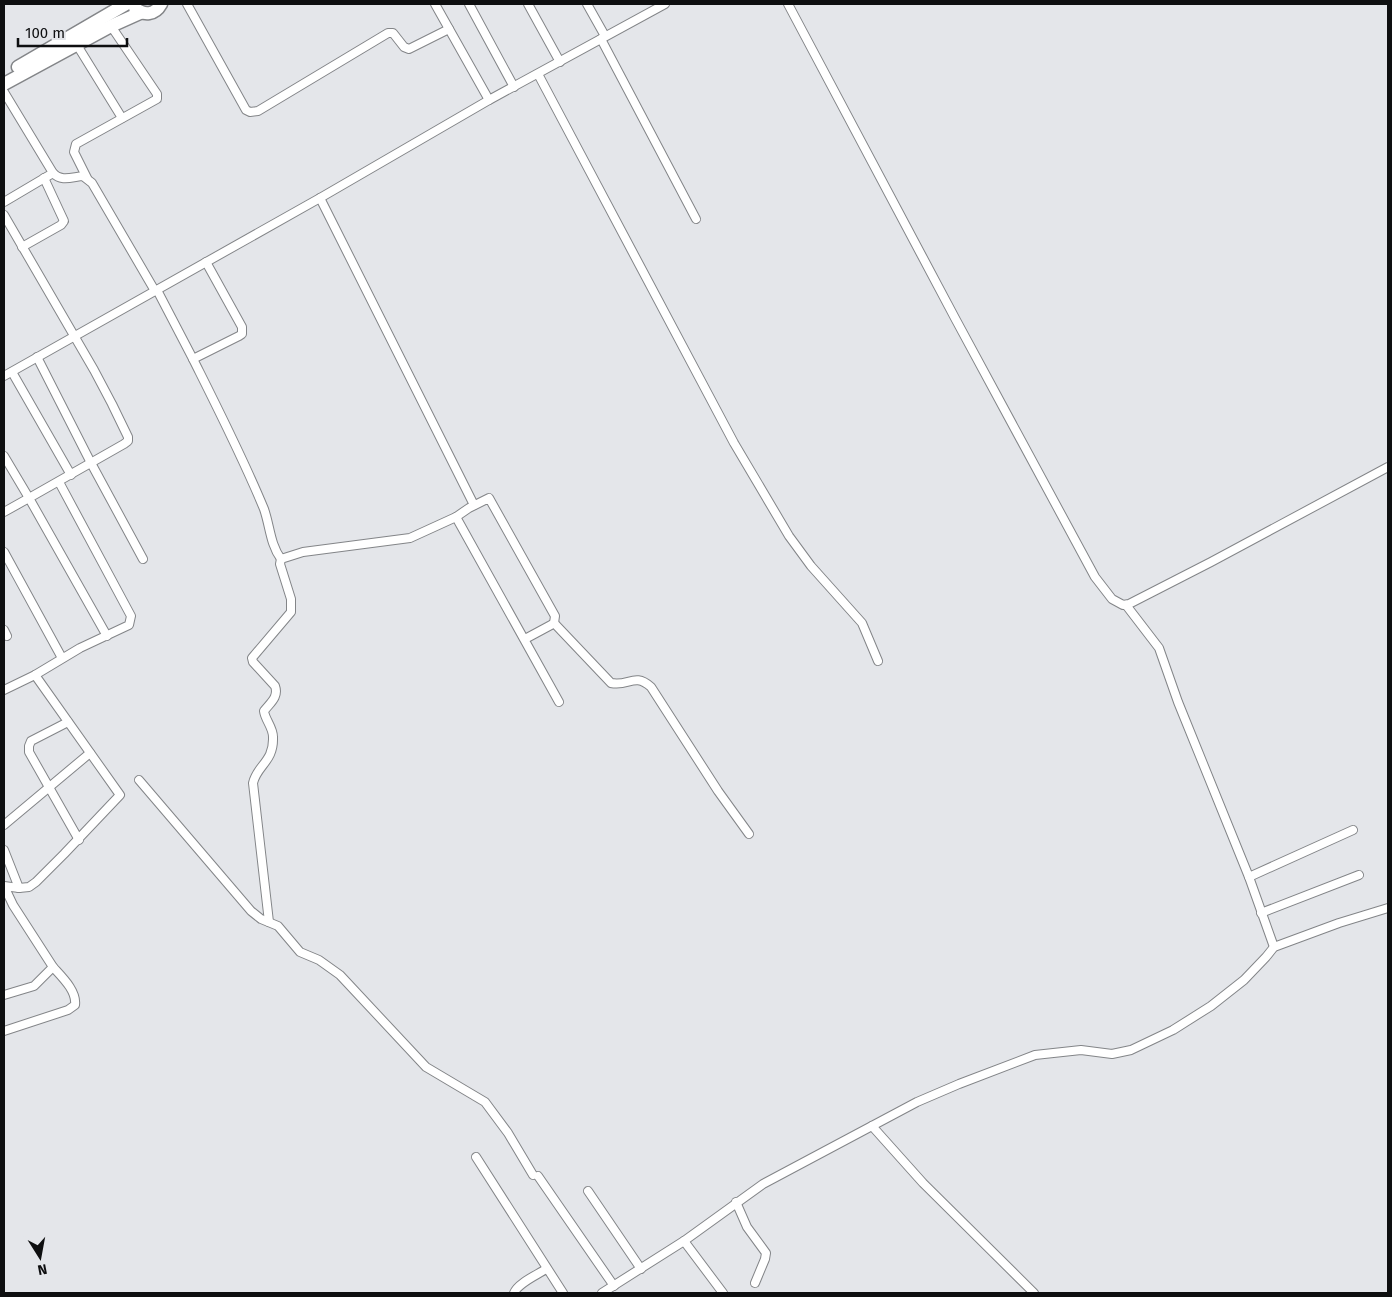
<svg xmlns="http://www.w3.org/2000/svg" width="1392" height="1297" font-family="'Fira Sans',sans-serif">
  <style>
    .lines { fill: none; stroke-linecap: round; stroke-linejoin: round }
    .minor-casing { stroke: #838588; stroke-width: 10 }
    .primary-casing { stroke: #838588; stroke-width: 15 }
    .minor { stroke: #fff; stroke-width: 8 }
    .primary { stroke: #fff; stroke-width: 12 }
  </style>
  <rect width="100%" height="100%" fill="#e4e6ea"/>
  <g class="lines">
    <defs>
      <g id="minor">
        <path d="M187,4l59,106 4,2 8,-1 130,-78h5l11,14 5,2 40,-20"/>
        <path d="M435,4l54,96"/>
        <path d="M469,4l45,83"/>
        <path d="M528,4l32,58"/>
        <path d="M587,4l18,32"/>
        <path d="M788,4l168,316 139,257 17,22 11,6 6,-1 82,-42 177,-95"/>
        <path d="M601,39l95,180"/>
        <path d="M77,45l45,73"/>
        <path d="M538,74l196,369 55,93 22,30 51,57 16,38"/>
        <path d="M4,92l49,81 -49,29"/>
        <path d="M53,173c8,9 19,4 30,3l9,7 63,108"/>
        <path d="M87,178l-13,-26 2,-8 81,-45v-5l-46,-68"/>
        <path d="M320,198l154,307"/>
        <path d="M4,215l90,155 18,34 16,33v4l-4,3 -95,54 78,138"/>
        <path d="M22,247l39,-22 3,-4 -20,-43"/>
        <path d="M157,290l36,69 46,-23 3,-2v-7l-36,-65"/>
        <path d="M37,357l54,106 52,96"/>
        <path d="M193,359c25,50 50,99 71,150 6,17 6,35 17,50"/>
        <path d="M12,372l59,103"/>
        <path d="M4,376l316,-178 169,-98 176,-96"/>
        <path d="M4,456l25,42 -25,14"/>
        <path d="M4,552l58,106"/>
        <path d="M1126,605l33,43 19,54 71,175 25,70"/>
        <path d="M554,623l57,60c18,4 23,-11 40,4l67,104 31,43"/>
        <path d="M4,630l3,6"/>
        <path d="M525,639l26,-14 3,-2 1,-7 -66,-118 -20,10 -13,9 103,185"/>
        <path d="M4,690l31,-15 45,-27 49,-23 2,-9 -72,-134"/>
        <path d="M68,722l-37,19 -2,5v6l50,88"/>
        <path d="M139,780l112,131 10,8 17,7 22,26 19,8 21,15 86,92 59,35 23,31 25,42"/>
        <path d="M4,825l86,-72"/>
        <path d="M4,850l15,38 10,-1 7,-5 28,-28 56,-59 -85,-120"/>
        <path d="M1249,877l104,-47"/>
        <path d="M1261,913l98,-38"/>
        <path d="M269,922l-16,-139c4,-18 21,-21 20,-46 0,-10 -8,-17 -9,-26 6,-8 15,-14 11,-25l-22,-24 -1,-4 39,-46v-13l-11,-35 1,-5 22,-7 107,-14 46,-21"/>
        <path d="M4,995l30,-9 19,-19 -40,-62 -9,-19 15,2"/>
        <path d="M4,1031l64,-21 7,-5c2,-14 -13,-28 -22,-38"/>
        <path d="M872,1126l51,57 111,110"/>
        <path d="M476,1157l87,136"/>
        <path d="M538,1176l76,110"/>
        <path d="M588,1191l53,78"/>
        <path d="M736,1202l11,25 19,26 -1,6 -10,24"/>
        <path d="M684,1241l39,52"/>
        <path d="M514,1293c4,-10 23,-18 32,-24"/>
        <path d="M602,1293l82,-52 79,-57 154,-82 42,-18 76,-29 46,-5 31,4 19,-4 42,-20 38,-24 33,-26 22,-23 8,-10 65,-24 49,-15"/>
      </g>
      <g id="primary">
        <path d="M135,8c9,8 20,7 26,-4"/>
        <path d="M18,67l108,-63"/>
        <path d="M4,84l107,-58 29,-13"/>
      </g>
    </defs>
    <!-- minor casing -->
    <use href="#minor" class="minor-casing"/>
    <!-- primary casing -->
    <use href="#primary" class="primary-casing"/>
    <!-- minor -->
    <use href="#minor" class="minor"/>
    <!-- primary -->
    <use href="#primary" class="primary"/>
  </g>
  <!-- border -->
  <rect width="1392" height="1297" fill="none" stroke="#0e0f10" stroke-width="10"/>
  <!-- north arrow -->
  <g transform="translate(40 1257) rotate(169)" stroke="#e4e6ea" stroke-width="4" paint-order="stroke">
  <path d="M0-4L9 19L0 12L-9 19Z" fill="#0e0f10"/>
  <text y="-8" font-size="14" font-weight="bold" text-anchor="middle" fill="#0e0f10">N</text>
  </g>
  <!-- scale -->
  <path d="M18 38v8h109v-8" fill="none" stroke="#0e0f10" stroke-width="2.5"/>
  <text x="25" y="38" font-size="15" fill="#0e0f10" stroke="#e4e6ea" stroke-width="4" paint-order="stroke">100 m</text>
</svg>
